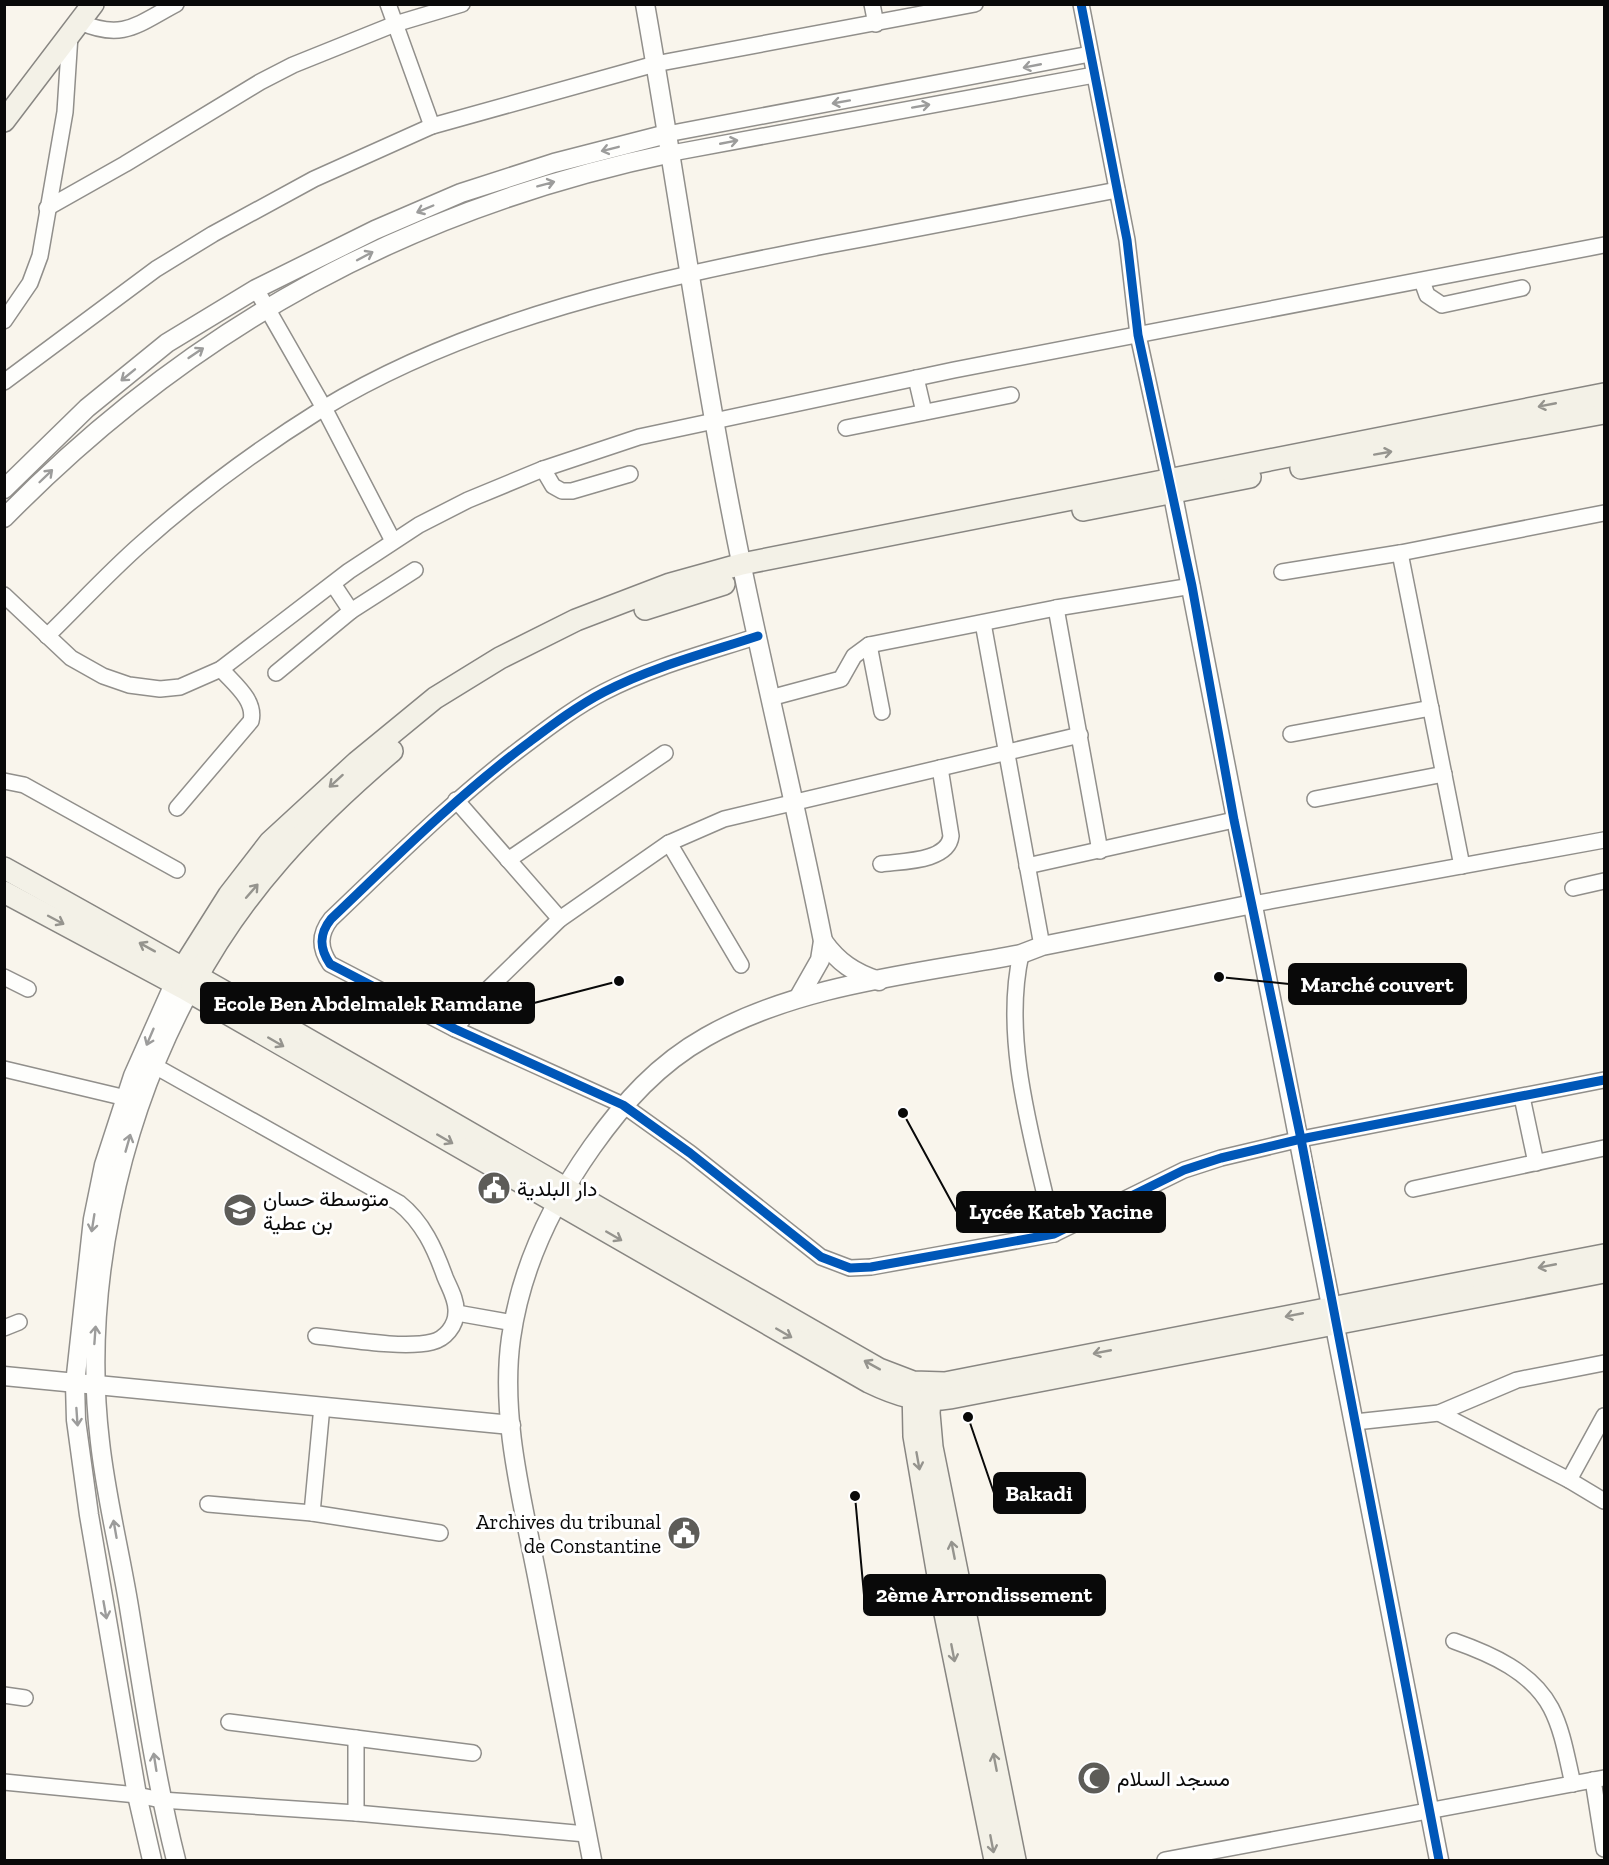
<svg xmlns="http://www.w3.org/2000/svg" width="1609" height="1865" font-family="'Zilla Slab',Vazirmatn,serif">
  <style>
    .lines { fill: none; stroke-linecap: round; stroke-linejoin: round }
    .minor-casing { stroke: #918f8b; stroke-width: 18 }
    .tertiary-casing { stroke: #918f8b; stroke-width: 21 }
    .secondary-casing { stroke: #888682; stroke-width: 24 }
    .minor { stroke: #fefefc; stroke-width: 15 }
    .tertiary { stroke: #fefefc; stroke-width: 18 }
    .secondary { stroke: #f3f1e7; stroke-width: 21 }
    .cycleway-casing { stroke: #fff; stroke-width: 13 }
    .cycleway { stroke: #0057b8; stroke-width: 9 }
    .oneway { stroke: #9c9c9b }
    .oneway2 { stroke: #95948e }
    .labels { text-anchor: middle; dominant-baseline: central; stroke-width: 6; stroke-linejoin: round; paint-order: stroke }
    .poi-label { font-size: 21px; fill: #090909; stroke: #fff; text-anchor: start }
    .leader { fill: none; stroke: #090909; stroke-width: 2 }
    .callout-dot { fill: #090909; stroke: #fff; stroke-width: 2 }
    .callout { fill: #090909; stroke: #090909; stroke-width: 2 }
    .callout-label { font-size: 22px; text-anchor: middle; font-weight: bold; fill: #fff }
  </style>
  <rect width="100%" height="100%" fill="#f9f5ec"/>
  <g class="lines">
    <defs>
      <g id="minor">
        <path d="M388,4l44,122"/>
        <path d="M872,4l4,20"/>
        <path d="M1081,4l46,236 11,95 31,143"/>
        <path d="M80,22c43,19 58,2 96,-18"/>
        <path d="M667,134l423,-80"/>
        <path d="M672,153l422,-78"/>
        <path d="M47,208l78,-44 135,-82 33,-17 102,-41 67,-20"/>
        <path d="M1422,281l5,14 15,10 80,-17"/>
        <path d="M256,289l68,119 69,133"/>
        <path d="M4,321l26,-38 10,-27 25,-144 5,-77"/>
        <path d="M916,378l8,34"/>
        <path d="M4,382l152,-113 57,-35 101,-55 118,-53 223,-62 320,-60"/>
        <path d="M846,428l165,-33"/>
        <path d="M543,469l10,17 9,5h10l58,-17"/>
        <path d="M1400,553l62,313"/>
        <path d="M1282,572l118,-19 204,-40"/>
        <path d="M333,584l18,27 64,-41"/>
        <path d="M4,595l67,63 32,18 26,9 31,4 20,-2 41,-18 128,-98 70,-46 49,-25 75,-31 96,-32 315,-67 650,-125"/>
        <path d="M1056,608l44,243"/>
        <path d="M983,623l59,323"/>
        <path d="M47,636c31,-30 61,-63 94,-92 56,-50 117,-95 181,-135 152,-92 330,-129 502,-163 98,-18 196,-37 293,-56"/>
        <path d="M758,636c-52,17 -106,31 -154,56 -27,14 -52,33 -76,51 -71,53 -133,115 -197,176 -12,15 -12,29 -1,45l125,65 168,76 67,48 131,104 29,11 21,-1 183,-33 130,-64 37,-12 80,-19 303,-59"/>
        <path d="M869,645l13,67"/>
        <path d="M276,673l75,-62"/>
        <path d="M770,698l71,-19 13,-23 15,-11 187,-37 136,-22"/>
        <path d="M1291,734l140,-26"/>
        <path d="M4,781l20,4 153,85"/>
        <path d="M1315,799l129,-25"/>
        <path d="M456,800l104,119"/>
        <path d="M177,808l74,-87c5,-21 -17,-37 -30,-52"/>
        <path d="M669,843l72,122"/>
        <path d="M508,860l157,-107"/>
        <path d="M881,864c20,-3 67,-2 70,-28l-11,-68"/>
        <path d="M1027,866l207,-46"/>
        <path d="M1573,888l31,-7"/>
        <path d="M1253,904l351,-64"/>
        <path d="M1021,954c-20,89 14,192 33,280"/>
        <path d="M4,977l24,12"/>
        <path d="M455,1029l27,-34 78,-76 109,-76 55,-24 356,-84"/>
        <path d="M153,1065l246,138c24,19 36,46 46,74 4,10 12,23 11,35 0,14 -11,27 -24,30 -29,7 -85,-3 -116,-6"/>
        <path d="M4,1069l122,29"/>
        <path d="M1522,1097l14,66"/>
        <path d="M1413,1189l191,-41"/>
        <path d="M457,1313l57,10"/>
        <path d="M4,1328l15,-6"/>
        <path d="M1439,1413l130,67 35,21"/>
        <path d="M1355,1422l84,-9 78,-33 87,-17"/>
        <path d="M1569,1480l35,-64"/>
        <path d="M208,1504l104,9 128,20"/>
        <path d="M312,1513l10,-107"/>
        <path d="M1454,1641c37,13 78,31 97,67 12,23 16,51 22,76"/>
        <path d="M4,1695l21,3"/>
        <path d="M229,1722l244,31"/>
        <path d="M1593,1780l11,69"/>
        <path d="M4,1782l133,13 24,5 195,13 230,21"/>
        <path d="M356,1813v-75"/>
        <path d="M1165,1860l439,-82"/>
      </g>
      <g id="tertiary">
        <path d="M645,4c33,186 58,373 96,558 26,127 57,252 82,379l-3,19 -21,37"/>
        <path d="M1170,480l269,1380"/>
        <path d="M4,489l83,-81 80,-65 89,-54 119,-59 86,-37 93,-30 113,-29"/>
        <path d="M4,518c188,-192 405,-310 668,-365"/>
        <path d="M823,941c15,21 31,32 56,40"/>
        <path d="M4,1376l507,49"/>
        <path d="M152,1860l-15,-65 -48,-280 -13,-95 -1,-36 18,-165 11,-54 29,-89 41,-92"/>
        <path d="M176,1860c-21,-83 -33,-168 -47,-253 -9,-55 -23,-110 -29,-165 -18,-150 18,-318 89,-450"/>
        <path d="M592,1860c-19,-94 -37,-189 -55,-284 -15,-77 -37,-160 -26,-238 10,-71 40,-133 81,-191 32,-45 66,-83 114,-110 93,-53 211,-63 315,-83l21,-8 211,-42"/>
      </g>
      <g id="secondary">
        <path d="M4,121l89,-117"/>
        <path d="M1301,468l303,-55"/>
        <path d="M1083,510l167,-33"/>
        <path d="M645,609l79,-25"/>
        <path d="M4,868c295,163 584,335 875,501l34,13 32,1 659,-128"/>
        <path d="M4,892l179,96 686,394c27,13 51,21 81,16l654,-126"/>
        <path d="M176,979l53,-84 41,-53 87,-80 78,-64 65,-40 76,-38 94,-36 72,-20 862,-170"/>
        <path d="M192,986c51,-96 118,-165 200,-235"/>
        <path d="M913,1386l1,50 28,163 53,261"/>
        <path d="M931,1387l-2,26 3,34 83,413"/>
      </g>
    </defs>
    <!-- minor casing -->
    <use href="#minor" class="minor-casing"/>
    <!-- tertiary casing -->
    <use href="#tertiary" class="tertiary-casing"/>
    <!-- secondary casing -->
    <use href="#secondary" class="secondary-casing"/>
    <!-- minor -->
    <use href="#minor" class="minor"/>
    <!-- tertiary -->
    <use href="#tertiary" class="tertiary"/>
    <!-- secondary -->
    <use href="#secondary" class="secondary"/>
    <defs>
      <g id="cycleway">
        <path d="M1081,4l46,236 11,95 54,251 42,234 67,319 138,721"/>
        <path d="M758,636c-52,17 -106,31 -154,56 -27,14 -52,33 -76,51 -71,53 -133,115 -197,176 -12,15 -12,29 -1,45l125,65 168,76 67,48 131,104 29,11 21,-1 183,-33 130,-64 37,-12 80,-19 303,-59"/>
      </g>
    </defs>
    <!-- cycleway casing -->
    <use href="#cycleway" class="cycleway-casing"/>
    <!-- cycleway -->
    <use href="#cycleway" class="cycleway"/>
  </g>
  <!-- one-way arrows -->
  <defs><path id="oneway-shaft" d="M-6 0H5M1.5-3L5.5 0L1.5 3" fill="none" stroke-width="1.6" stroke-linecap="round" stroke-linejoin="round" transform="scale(1.5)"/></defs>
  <g class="oneway">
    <use href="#oneway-shaft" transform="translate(1032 66) rotate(169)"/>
    <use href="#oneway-shaft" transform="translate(841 102) rotate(170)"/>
    <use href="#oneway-shaft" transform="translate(921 106) rotate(-10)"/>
    <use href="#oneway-shaft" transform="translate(729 142) rotate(-11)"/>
    <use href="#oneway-shaft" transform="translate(610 149) rotate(166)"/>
    <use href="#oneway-shaft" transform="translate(546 184) rotate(-15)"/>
    <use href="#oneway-shaft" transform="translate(425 209) rotate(157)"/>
    <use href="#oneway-shaft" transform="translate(365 256) rotate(-28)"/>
    <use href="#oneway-shaft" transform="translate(196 353) rotate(-34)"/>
    <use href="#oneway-shaft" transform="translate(128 375) rotate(141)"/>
    <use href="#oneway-shaft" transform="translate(46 476) rotate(-44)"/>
    <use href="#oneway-shaft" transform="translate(150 1037) rotate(113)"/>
    <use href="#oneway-shaft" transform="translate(128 1143) rotate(-74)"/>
    <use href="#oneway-shaft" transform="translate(93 1223) rotate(99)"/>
    <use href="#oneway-shaft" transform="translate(95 1335) rotate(-86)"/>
    <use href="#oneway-shaft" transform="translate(77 1417) rotate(86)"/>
    <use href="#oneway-shaft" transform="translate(115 1529) rotate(-100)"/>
    <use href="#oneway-shaft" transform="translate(105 1610) rotate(80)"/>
    <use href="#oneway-shaft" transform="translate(155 1762) rotate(-99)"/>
  </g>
  <g class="oneway2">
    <use href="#oneway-shaft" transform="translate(1547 405) rotate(169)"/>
    <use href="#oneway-shaft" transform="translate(1383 453) rotate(-10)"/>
    <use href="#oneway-shaft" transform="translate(336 781) rotate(138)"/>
    <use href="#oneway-shaft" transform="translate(252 891) rotate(-49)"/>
    <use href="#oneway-shaft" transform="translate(56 920) rotate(28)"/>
    <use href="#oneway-shaft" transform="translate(147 947) rotate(-151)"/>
    <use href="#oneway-shaft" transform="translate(276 1042) rotate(30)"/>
    <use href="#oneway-shaft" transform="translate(445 1139) rotate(30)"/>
    <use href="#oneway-shaft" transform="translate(614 1236) rotate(30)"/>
    <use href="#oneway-shaft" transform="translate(1547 1266) rotate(169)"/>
    <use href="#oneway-shaft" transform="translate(1294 1315) rotate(169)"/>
    <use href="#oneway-shaft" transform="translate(784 1333) rotate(30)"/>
    <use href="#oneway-shaft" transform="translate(1102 1352) rotate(169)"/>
    <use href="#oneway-shaft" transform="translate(872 1365) rotate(-151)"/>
    <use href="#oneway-shaft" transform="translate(918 1461) rotate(80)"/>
    <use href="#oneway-shaft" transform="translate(953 1550) rotate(-101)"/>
    <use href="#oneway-shaft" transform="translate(953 1653) rotate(79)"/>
    <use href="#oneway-shaft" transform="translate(995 1762) rotate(-101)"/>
    <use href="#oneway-shaft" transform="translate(992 1844) rotate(79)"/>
  </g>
  <!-- icons -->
  <defs>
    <symbol id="civic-disc" viewBox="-11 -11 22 22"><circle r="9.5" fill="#5d5c58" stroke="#fff"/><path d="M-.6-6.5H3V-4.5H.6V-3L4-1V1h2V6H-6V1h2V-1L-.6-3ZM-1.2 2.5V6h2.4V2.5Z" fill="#fff"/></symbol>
    <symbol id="school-disc" viewBox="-11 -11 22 22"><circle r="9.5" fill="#5d5c58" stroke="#fff"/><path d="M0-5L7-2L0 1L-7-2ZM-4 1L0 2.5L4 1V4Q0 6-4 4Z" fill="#fff"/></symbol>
    <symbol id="mosque-disc" viewBox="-11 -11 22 22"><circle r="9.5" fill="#5d5c58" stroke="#fff"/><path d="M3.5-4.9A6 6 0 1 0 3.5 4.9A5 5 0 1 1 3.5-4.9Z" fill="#fff"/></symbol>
  </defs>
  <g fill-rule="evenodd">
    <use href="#civic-disc" x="475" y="1169" width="38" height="38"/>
    <use href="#school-disc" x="221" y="1191" width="38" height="38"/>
    <use href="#civic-disc" x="665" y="1514" width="38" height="38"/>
    <use href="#mosque-disc" x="1075" y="1759" width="38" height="38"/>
  </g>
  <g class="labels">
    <!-- poi labels -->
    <g class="poi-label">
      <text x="517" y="1188">دار البلدية</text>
      <text x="263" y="1198">متوسطة حسان<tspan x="263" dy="24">بن عطية</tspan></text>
      <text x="661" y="1521" text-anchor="end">Archives du tribunal<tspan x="661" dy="24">de Constantine</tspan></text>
      <text x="1117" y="1778">مسجد السلام</text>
    </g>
  </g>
  <!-- callouts -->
  <path class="leader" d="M1219 977L1289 984M619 981L534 1003M903 1113L957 1212M968 1417L994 1493M855 1496L864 1595"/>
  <g class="callout-dot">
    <circle cx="1219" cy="977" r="6"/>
    <circle cx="619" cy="981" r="6"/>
    <circle cx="903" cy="1113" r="6"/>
    <circle cx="968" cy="1417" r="6"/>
    <circle cx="855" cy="1496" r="6"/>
  </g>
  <g class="callout">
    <rect x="1289" y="964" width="177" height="40" rx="6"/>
    <rect x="201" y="983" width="333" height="40" rx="6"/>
    <rect x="957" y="1192" width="208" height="40" rx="6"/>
    <rect x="994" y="1473" width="91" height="40" rx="6"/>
    <rect x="864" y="1575" width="241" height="40" rx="6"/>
  </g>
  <g class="callout-label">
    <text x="1377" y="992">Marché couvert</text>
    <text x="368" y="1011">Ecole Ben Abdelmalek Ramdane</text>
    <text x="1061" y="1219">Lycée Kateb Yacine</text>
    <text x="1039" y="1501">Bakadi</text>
    <text x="984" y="1602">2ème Arrondissement</text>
  </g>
  <!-- border -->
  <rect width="1609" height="1865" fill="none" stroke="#090909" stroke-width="12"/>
</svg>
